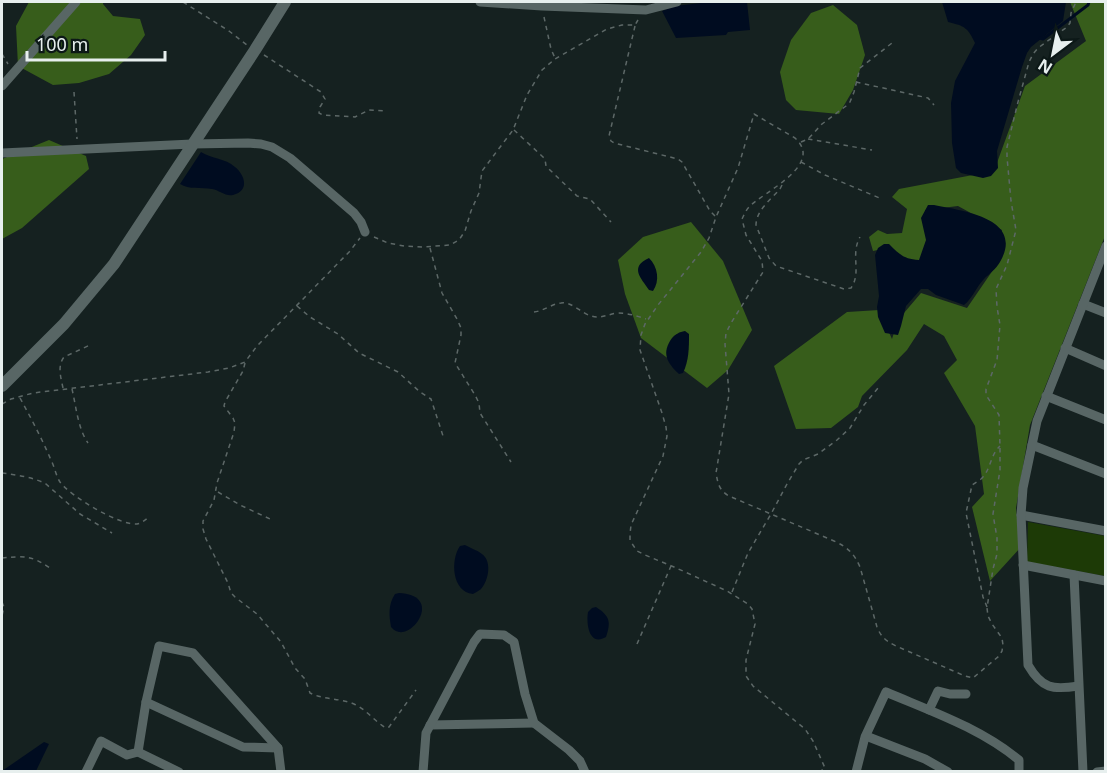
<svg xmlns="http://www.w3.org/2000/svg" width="1107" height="773" font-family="'Noto Sans',sans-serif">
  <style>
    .green { fill: #1d3a06 }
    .forest { fill: #375d1b }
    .water { fill: #000c20 }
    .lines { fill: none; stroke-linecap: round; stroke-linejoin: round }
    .stream { stroke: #000c20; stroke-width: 3 }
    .path { stroke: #5d6867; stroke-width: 1.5; stroke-dasharray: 4.5 4.5; stroke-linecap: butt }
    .street { stroke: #586665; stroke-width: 9 }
    .secondary { stroke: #586665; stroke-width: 12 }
  </style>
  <rect width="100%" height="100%" fill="#152120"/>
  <!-- green -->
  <path class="green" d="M1028,522l77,14v40l-78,-14z"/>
  <!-- forest -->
  <g class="forest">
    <path d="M29,2h74v2l10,12 27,3 5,16 -14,20 -22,19 -30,9 -26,2 -35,-19 -2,-40z"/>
    <path d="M1070,2h35v234l-75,189 -14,83 4,40 -30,33 -18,-74 12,-13 -9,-68 -31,-53 13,-13 -13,-24 -20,-12 -17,26 -45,46 -4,11 -27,21 -35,1 -22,-63 73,-54 32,-2 13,29 6,-19 23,-27 46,15 26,-38 9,-40 -44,-24 -33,4 3,30 -9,23 -18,-4 -14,-11 -14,3 -4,-14 9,-7 9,4 15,-1 5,-24 -15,-12 7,-8 95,-18 31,-85 61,-45z"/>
    <path d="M833,5l24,20 8,30 -12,35 -14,24 -43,-4 -10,-10 -6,-28 11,-32 20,-27z"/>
    <path d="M49,140l37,16 3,13 -67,59 -20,11v-80z"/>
    <path d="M691,222l32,39 29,69 -24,40 -21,18 -66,-50 -16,-44 -7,-34 25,-23z"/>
  </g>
  <!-- water -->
  <g class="water">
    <path d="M710,2h37l3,28 -22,2 -2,3 -50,3 -14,-27 13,-5z"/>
    <path d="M942,2h124l-3,19 -32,26 -4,6 -5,14 -25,84 1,17 -7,8 -8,2 -22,-5 -5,-5 -4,-25 -1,-40 4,-22 20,-38c-7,-15 -10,-17 -27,-21z"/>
    <path d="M201,152c11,7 24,6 34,15 10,8 15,24 -2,28 -7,2 -14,-5 -21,-6 -11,-2 -23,1 -32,-5z"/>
    <path d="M928,205h6c29,6 91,13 66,57 -4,7 -11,12 -16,17 -8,8 -11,19 -20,26l-28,-10 -8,-6h-7l-15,17 -5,20 -3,9 -13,-2 -7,-16 -1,-10 2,-11 -4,-41 3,-7 6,-4h5c11,11 15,15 30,16l7,-20 -5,-22z"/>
    <path d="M649,258c9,9 11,23 4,33l-4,-1c-8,-12 -20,-23 0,-32z"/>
    <path d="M685,331l4,3c0,14 0,26 -6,39l-4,1c-12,-11 -18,-21 -7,-36 4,-4 7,-6 13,-7z"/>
    <path d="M465,545c5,3 12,5 17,9 10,7 7,26 -1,35 -1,1 -6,4 -8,5 -21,-2 -23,-34 -13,-48z"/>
    <path d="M399,593c42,2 17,42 0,39 -4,-1 -5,-2 -8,-5 -2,-12 -3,-22 4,-33z"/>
    <path d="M596,607c14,9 15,15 10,30 -17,10 -20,-13 -18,-25l4,-4z"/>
    <path d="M44,742l5,2 -13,27h-34z"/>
  </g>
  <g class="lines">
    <!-- stream -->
    <path class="stream" d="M1040,38l3,1 45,-34 1,-3"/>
    <!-- path -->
    <g class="path">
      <path d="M183,2l46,29 18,14"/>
      <path d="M544,17l7,32 4,9"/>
      <path d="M635,26l-26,110 2,5 3,2 64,16 4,3 28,49 5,5"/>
      <path d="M2,54l6,10"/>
      <path d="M264,55l57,37 4,7 -5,8 -1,6 4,2 32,2 14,-7 17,1"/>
      <path d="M856,82l72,16 6,7"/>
      <path d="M74,92l3,47"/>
      <path d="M514,130l29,27 2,2 1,7 5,5 26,25 13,3 21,23"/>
      <path d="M808,139l64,11"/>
      <path d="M801,142l7,-3 14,-15 24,-18 4,-4 4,-10 6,-24 32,-25"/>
      <path d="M801,162l24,13 57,24"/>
      <path d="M782,185l-2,4c-9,10 -24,22 -24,36l13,33 7,8 68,23 7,-1c11,-16 -1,-33 9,-51"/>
      <path d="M374,237l14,6 16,3 19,1 27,-2 9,-5 6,-9 6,-20 8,-18 3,-22 31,-41 14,-35 15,-25 13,-11 52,-30 15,-4h13l3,-5"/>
      <path d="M430,248l12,45 15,26 4,9v7l-6,28 20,32 4,8 1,10 31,49"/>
      <path d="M297,306l13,11 28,17 21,19 39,19 22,20 11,7 13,40"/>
      <path d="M534,312c10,-1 17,-8 27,-9 10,-2 20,10 30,13 10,3 17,-2 27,-3 9,0 20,3 28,6"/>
      <path d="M245,363l-2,8 -18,31 -1,4 9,12 2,5 -1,9 -17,51 -3,17 -11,21v8l3,10 22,44 3,10 4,4 22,17 24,28 14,26 10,11 5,14c14,7 30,5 44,11 12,5 20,17 32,24l3,-1 27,-37"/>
      <path d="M63,388c-2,-10 -6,-22 1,-31l26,-12"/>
      <path d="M72,389c4,17 6,40 16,54"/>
      <path d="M20,398c11,20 22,41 31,62 4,8 5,16 9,22 10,14 60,44 77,42 5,-1 8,-4 12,-7"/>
      <path d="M2,404l9,-5 22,-6 175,-21 21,-4 16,-6 12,-16 93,-95 10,-13"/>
      <path d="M2,473c15,2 31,4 44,11l34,30 32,19"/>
      <path d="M218,492l22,13 30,14"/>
      <path d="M2,558c22,-2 29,-3 48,10"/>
      <path d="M732,592l16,-39 23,-39 16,-30 12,-20 4,-4 15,-6 19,-14 13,-12 14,-23 14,-17"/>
      <path d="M2,602l2,5 -2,9"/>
      <path d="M987,607l-4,-10 -17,-84 6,-28c3,-2 6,-4 9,-6 10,-9 9,-24 19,-33"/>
      <path d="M637,644l34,-78"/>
      <path d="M819,772l6,-4 -12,-27 -8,-12 -52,-43 -7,-10v-16l9,-36 -3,-15 -4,-5 -21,-13 -53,-24 -29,-12 -8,-4 -4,-6 -3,-5v-6l1,-9 32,-69 4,-20 -1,-9 -4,-14 -22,-63 1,-15 4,-11 13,-19 43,-53 8,-14 7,-21 22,-49 16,-54 41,24c30,27 -32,54 -46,69 -3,3 -5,8 -7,12l4,16 16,26 1,11 -32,51 -5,10 -1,11 4,50 -13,79c2,11 3,17 13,23l105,45c13,6 20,12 26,26l17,60c4,10 9,14 19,19l69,30 8,2 26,-22 3,-5 1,-6 -1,-7 -10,-14 -4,-8 -1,-8 6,-39 4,-15v-16l-4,-24 7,-44v-24l-1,-31 -13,-20v-6l11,-29 3,-35 -3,-18 -1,-18 11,-24 9,-35 -5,-29 -4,-44v-10l11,-45 11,-40 4,-8 5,-6 29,-21 3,-4 1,-10 5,-11"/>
    </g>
    <!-- street -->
    <g class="street">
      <path d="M480,2l62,4 104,4 31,-8"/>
      <path d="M2,86l74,-84"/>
      <path d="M2,153l190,-9 56,-1 13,1 11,3 18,11 64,55 7,9 4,10"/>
      <path d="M1083,304l23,9"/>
      <path d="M1065,348l41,18"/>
      <path d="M1046,396l60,24"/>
      <path d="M1032,445l74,29"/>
      <path d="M1021,515l85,16"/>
      <path d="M1023,565l83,16"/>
      <path d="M1074,575l9,197"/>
      <path d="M1078,686c-25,4 -36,3 -50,-21l-7,-150 2,-27 14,-67 69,-175"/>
      <path d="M146,702l97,45 35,1"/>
      <path d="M929,710l9,-19 12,3h16"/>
      <path d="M430,725l104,-2"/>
      <path d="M866,736l59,23 23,13"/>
      <path d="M138,752l41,20"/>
      <path d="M86,772l15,-31 26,14 11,-3 8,-50 13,-56 34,7 85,95 3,24"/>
      <path d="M423,772l3,-39 48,-91 6,-8 24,1 10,7 11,52 9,29 35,27 11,11 5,11"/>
      <path d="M856,772l9,-35 21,-45c47,20 94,36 133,68v12"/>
      <path d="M1097,772l9,-1"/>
    </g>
    <!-- secondary -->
    <path class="secondary" d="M2,386l62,-62 50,-60 141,-214 30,-48"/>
  </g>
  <!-- border -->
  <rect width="1107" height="773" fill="none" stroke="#e7efee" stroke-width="6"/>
  <!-- north arrow -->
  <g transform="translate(1053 54) rotate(212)" stroke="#0c1817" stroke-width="4.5" paint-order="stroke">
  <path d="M0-4.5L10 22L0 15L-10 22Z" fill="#e7efee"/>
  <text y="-9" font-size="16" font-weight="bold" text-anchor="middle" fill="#e7efee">N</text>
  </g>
  <!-- scale -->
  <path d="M27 51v9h138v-9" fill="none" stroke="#e7efee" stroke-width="3"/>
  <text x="36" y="51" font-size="18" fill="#e7efee" stroke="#0c1817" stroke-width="4.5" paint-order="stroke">100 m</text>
</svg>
